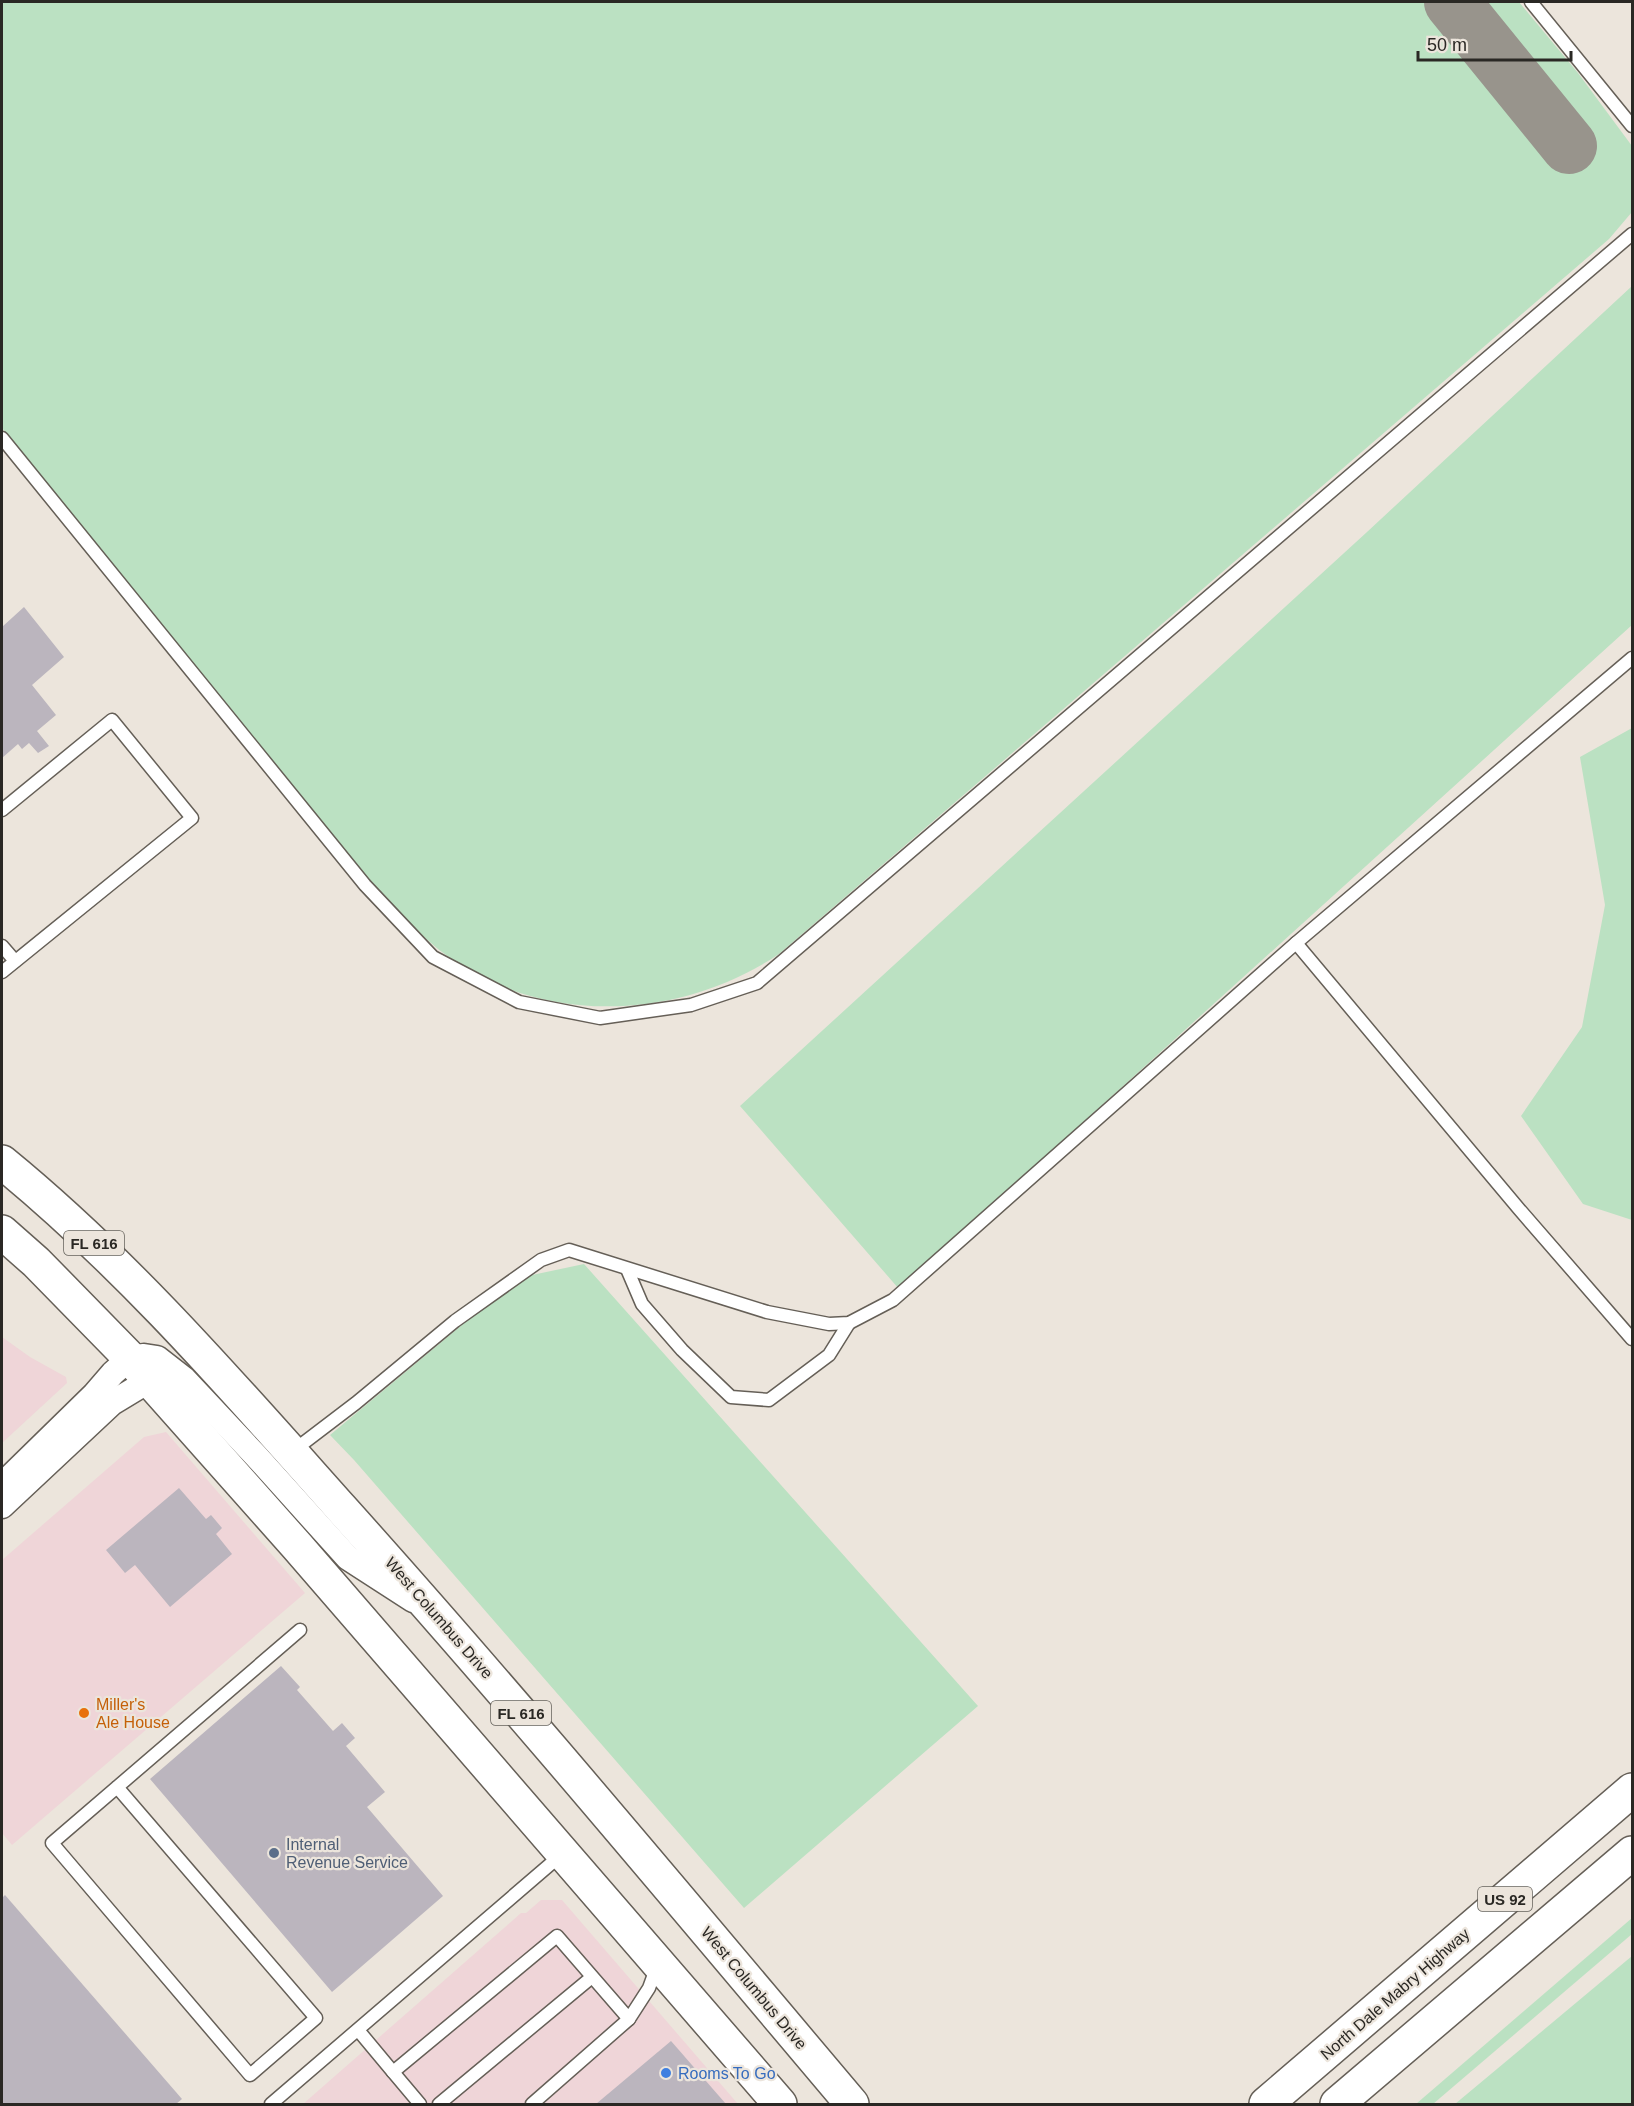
<svg xmlns="http://www.w3.org/2000/svg" width="1634" height="2106" font-family="Arial,sans-serif">
  <style>
    .commercial { fill: #efd5d8 }
    .green { fill: #bbe1c2 }
    .lines { fill: none; stroke-linecap: round; stroke-linejoin: round }
    .taxiway { stroke: #98948c; stroke-width: 56 }
    .building { fill: #bbb5be }
    .service-casing { stroke: #655f57; stroke-width: 15 }
    .minor-casing { stroke: #655f57; stroke-width: 27 }
    .primary-casing { stroke: #655f57; stroke-width: 36 }
    .service { stroke: #fff; stroke-width: 12 }
    .minor { stroke: #fff; stroke-width: 24 }
    .primary { stroke: #fff; stroke-width: 33 }
    .food-dot { fill: #e8710a; stroke: #ece5dc; stroke-width: 2 }
    .service-dot { fill: #5c6f8a; stroke: #ece5dc; stroke-width: 2 }
    .shop-dot { fill: #3f7fe0; stroke: #ece5dc; stroke-width: 2 }
    .labels { text-anchor: middle; dominant-baseline: central; stroke-width: 4.5; stroke-linejoin: round; paint-order: stroke }
    .shield { fill: #ece5dc; stroke: #64615b; stroke-width: 1.5 }
    .shield-label { font-size: 15px; font-weight: bold; fill: #2a2824 }
    .street-label { font-size: 16px; fill: #2a2824; stroke: #ece5dc }
    .food-label { font-size: 16px; fill: #c56008; stroke: #ece5dc; text-anchor: start }
    .service-label { font-size: 16px; fill: #4e5e75; stroke: #ece5dc; text-anchor: start }
    .shop-label { font-size: 16px; fill: #366cbe; stroke: #ece5dc; text-anchor: start }
  </style>
  <rect width="100%" height="100%" fill="#ece5dc"/>
  <!-- commercial -->
  <g class="commercial">
    <path d="M2,1337l28,20 36,20 1,6 -65,60z"/>
    <path d="M166,1432l139,161 -293,252 -10,-12v-273l142,-123z"/>
    <path d="M541,1900h21l176,204h-435l218,-191h5z"/>
  </g>
  <!-- green -->
  <g class="green">
    <path d="M2,2h1425l131,159 29,-23 -111,-136h43l59,71 54,73v66l-23,27 -830,715c-97,65 -231,73 -329,4 -31,-22 -56,-51 -81,-79l-367,-451z"/>
    <path d="M1632,286v339l-733,664 -159,-183 627,-574z"/>
    <path d="M1632,728v492l-49,-16 -62,-88 61,-89 23,-122 -25,-148z"/>
    <path d="M584,1264l394,442 -234,202 -390,-448 -24,-25 188,-157z"/>
    <path d="M1632,1918v16l-199,170h-17z"/>
    <path d="M1632,1956v148h-177z"/>
  </g>
  <g class="lines">
    <!-- taxiway -->
    <path class="taxiway" d="M1452,2l117,144"/>
  </g>
  <!-- building -->
  <g class="building">
    <path d="M24,607l40,50 -32,28 24,30 -19,16 12,15 -11,7 -9,-10 -7,6 -4,-5 -16,14v-131z"/>
    <path d="M179,1488l27,31 5,-4 11,13 -6,6 16,20 -62,53 -35,-42 -10,8 -19,-23z"/>
    <path d="M281,1666l19,21 -3,3 36,41 9,-8 13,15 -9,8 39,46 -18,15 76,89 -111,96 -182,-213z"/>
    <path d="M5,1895l177,204 -6,5h-174v-206z"/>
    <path d="M671,2041l55,63h-130z"/>
  </g>
  <g class="lines">
    <defs>
      <g id="service">
        <path d="M1531,2l101,124"/>
        <path d="M2,438l363,447 68,72 86,45 81,16 91,-13 66,-22 875,-749"/>
        <path d="M2,810l110,-90 80,98 -190,154"/>
        <path d="M1296,943l223,266 113,130"/>
        <path d="M2,946l13,15"/>
        <path d="M627,1269l15,35 40,46 49,47 38,3 60,-45 20,-32"/>
        <path d="M293,1451l63,-48 99,-82 86,-61 28,-10 198,62 62,12 20,-1 44,-23 403,-357 336,-285"/>
        <path d="M117,1787l199,231 -66,57 -198,-232 248,-213"/>
        <path d="M358,2030l35,42 164,-136 72,83 20,-31 8,-22"/>
        <path d="M393,2072l27,32"/>
        <path d="M271,2104l290,-249"/>
        <path d="M439,2104l153,-127"/>
        <path d="M532,2104l97,-85"/>
      </g>
      <g id="minor">
        <path d="M2,1485l92,-90 19,-22 17,-15 14,-2 13,2 27,21 73,78 91,101 65,42"/>
        <path d="M2,1506l110,-103 38,-23"/>
      </g>
      <g id="primary">
        <path d="M2,1162c125,102 231,225 339,346 175,195 342,396 511,596"/>
        <path d="M2,1232l34,30 94,96 167,188 483,558"/>
        <path d="M1266,2104l366,-314"/>
        <path d="M1337,2104l295,-251"/>
      </g>
    </defs>
    <!-- service casing -->
    <use href="#service" class="service-casing"/>
    <!-- minor casing -->
    <use href="#minor" class="minor-casing"/>
    <!-- primary casing -->
    <use href="#primary" class="primary-casing"/>
    <!-- service -->
    <use href="#service" class="service"/>
    <!-- minor -->
    <use href="#minor" class="minor"/>
    <!-- primary -->
    <use href="#primary" class="primary"/>
  </g>
  <!-- markers -->
  <circle class="food-dot" cx="84" cy="1713" r="6"/>
  <circle class="service-dot" cx="274" cy="1853" r="6"/>
  <circle class="shop-dot" cx="666" cy="2073" r="6"/>
  <g class="labels">
    <!-- shield labels -->
    <g class="shield">
      <rect x="64" y="1231" width="60" height="24" rx="4.5"/>
      <rect x="491" y="1701" width="60" height="24" rx="4.5"/>
      <rect x="1478" y="1887" width="54" height="24" rx="4.5"/>
    </g>
    <g class="shield-label">
      <text x="94" y="1243">FL 616</text>
      <text x="521" y="1713">FL 616</text>
      <text x="1505" y="1899">US 92</text>
    </g>
    <!-- street labels -->
    <g class="street-label">
      <text transform="translate(439 1618) rotate(49)">West Columbus Drive</text>
      <text transform="translate(754 1988) rotate(50)">West Columbus Drive</text>
      <text transform="translate(1395 1994) rotate(-41)">North Dale Mabry Highway</text>
    </g>
    <!-- food labels -->
    <g class="food-label">
      <text x="96" y="1704">Miller's<tspan x="96" dy="18">Ale House</tspan></text>
    </g>
    <!-- service labels -->
    <g class="service-label">
      <text x="286" y="1844">Internal<tspan x="286" dy="18">Revenue Service</tspan></text>
    </g>
    <!-- shop labels -->
    <g class="shop-label">
      <text x="678" y="2073">Rooms To Go</text>
    </g>
  </g>
  <!-- border -->
  <rect width="1634" height="2106" fill="none" stroke="#2a2824" stroke-width="6"/>
  <!-- scale -->
  <path d="M1418 51v9h153v-9" fill="none" stroke="#2a2824" stroke-width="3"/>
  <text x="1427" y="51" font-size="18" fill="#2a2824" stroke="#ece5dc" stroke-width="4.5" paint-order="stroke">50 m</text>
</svg>
